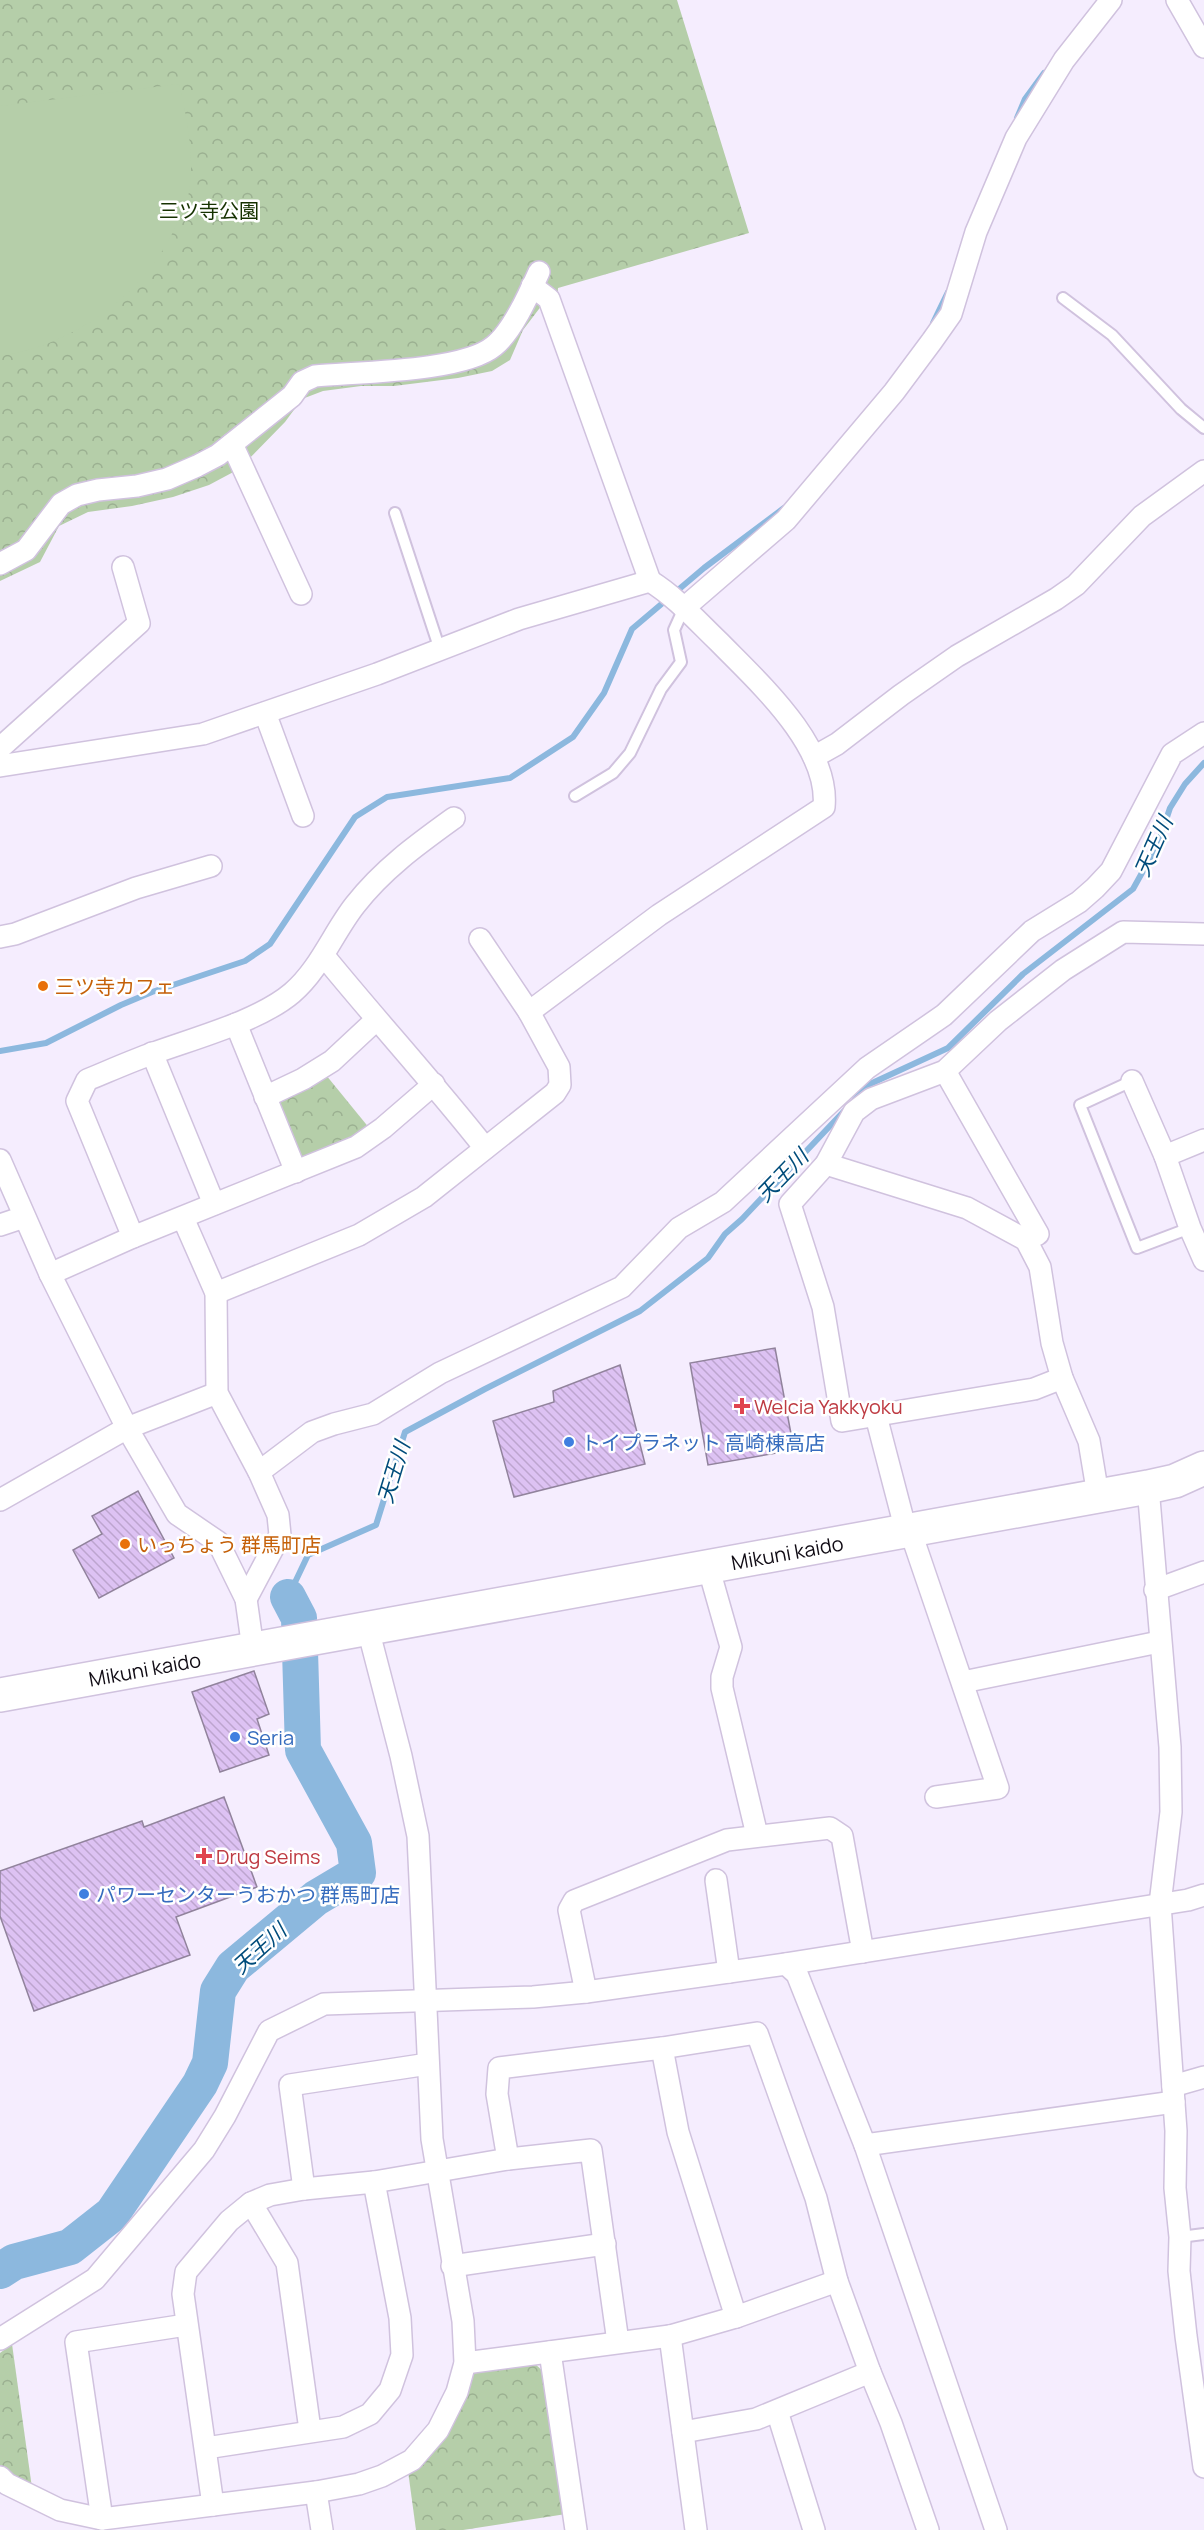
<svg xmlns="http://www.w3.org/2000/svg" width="1204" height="2530" font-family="Manrope,'Noto Sans JP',sans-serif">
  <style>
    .park { fill: url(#park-crowns) }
    .pitch { fill: #b5cea9 }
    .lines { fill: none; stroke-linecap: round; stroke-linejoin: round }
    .stream { stroke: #8cb8de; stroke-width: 6 }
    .river { stroke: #8cb8de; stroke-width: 36 }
    .building { fill: url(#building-back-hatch); stroke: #91839c; stroke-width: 1.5 }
    .service-casing { stroke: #d0c2de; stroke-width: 14 }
    .minor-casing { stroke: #d0c2de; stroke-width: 24 }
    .primary-casing { stroke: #d0c2de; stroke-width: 36 }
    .service { stroke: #fff; stroke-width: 10 }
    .minor { stroke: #fff; stroke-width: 21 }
    .primary { stroke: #fff; stroke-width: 33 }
    .food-dot { fill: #e8710a; stroke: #fff; stroke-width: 2 }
    .health-dot { fill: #e0444e; stroke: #fff; stroke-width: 2 }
    .shop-dot { fill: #3f7fe0; stroke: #fff; stroke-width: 2 }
    .labels { text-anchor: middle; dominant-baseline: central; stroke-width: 5; stroke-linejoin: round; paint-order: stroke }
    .park-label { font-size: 20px; fill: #163201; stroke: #fff }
    .food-label { font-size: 20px; fill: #c56008; stroke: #fff; text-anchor: start }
    .health-label { font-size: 20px; fill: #be3a42; stroke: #fff; text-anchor: start }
    .shop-label { font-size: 20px; fill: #366cbe; stroke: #fff; text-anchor: start }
    .street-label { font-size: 20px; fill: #100b14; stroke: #fff }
    .water-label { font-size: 21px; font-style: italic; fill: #004c7b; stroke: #fff }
  </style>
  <defs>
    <pattern id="park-crowns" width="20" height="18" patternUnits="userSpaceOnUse" patternTransform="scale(1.5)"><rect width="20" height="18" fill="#b5cea9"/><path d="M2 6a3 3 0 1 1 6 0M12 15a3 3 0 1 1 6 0" fill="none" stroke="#9bb091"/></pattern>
    <pattern id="building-back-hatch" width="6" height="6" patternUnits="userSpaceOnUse" patternTransform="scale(1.5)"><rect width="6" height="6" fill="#ddc2f3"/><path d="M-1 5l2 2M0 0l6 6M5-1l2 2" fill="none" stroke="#bda5cf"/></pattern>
  </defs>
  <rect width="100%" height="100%" fill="#f5edfe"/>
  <!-- park -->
  <g class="park">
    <path d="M0,0h677l72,233 -191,55 -1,11 -15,6 -19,25 -13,30 -18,11 -34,7 -64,8h-33l-38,5 -21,8 -17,23 -46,47 -30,16 -36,12 -41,9 -44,6 -29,14 -19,36 -40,19z"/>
    <path d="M326,1075l44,54 -62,30 -10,-3 -21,-51 4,-8z"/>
    <path d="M12,2344l20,144 -32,-22v-113z"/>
    <path d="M533,2362l13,12 20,140 -103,16h-47l-8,-59 63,-99z"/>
  </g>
  <!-- pitch -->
  <path class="pitch" d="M179,84c8,34 16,73 10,108 -1,7 -6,15 -8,22 -28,74 -103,131 -181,142v-250z"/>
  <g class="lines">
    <!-- stream -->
    <g class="stream">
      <path d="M1017,118l8,-19 19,-26"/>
      <path d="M933,323l15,-31"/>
      <path d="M0,1051l46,-8 75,-38 31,-13 93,-31 25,-17 85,-127 32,-20 123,-19 63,-41 31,-44 28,-64 72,-61 80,-60"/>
      <path d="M855,1099l15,-15 78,-36 75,-74 110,-85 25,-45 12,-36 15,-24 19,-21"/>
      <path d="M288,1597l20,-42 68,-30 29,-93 80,-43 155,-78 68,-53 17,-24 17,-15 104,-110"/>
    </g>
    <!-- river -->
    <path class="river" d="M0,2271l14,-9 56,-15 42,-33 88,-130 10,-21 8,-72 15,-24 83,-69 42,-25 -4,-30 -51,-93 -4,-132 -11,-21"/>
  </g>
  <!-- building -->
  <g class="building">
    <path d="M775,1348l19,102 -86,15 -18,-102z"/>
    <path d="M620,1365l25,99 -131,33 -21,-76 61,-19 -1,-11z"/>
    <path d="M138,1491l36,67 -75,40 -26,-48 29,-16 -10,-18z"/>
    <path d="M254,1671l15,43 -12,5 12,36 -49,17 -28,-80z"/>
    <path d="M224,1797l33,90 -81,30 14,38 -156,56 -34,-95v-45l142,-50 2,6z"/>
  </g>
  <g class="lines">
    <defs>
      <g id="service">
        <path d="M1063,298l49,37 69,74 23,19"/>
        <path d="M395,513l45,137"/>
        <path d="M575,796l38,-23 17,-20 31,-64 20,-27 -7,-32 10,-22"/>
        <path d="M1132,1081l-52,24 57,143 53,-20"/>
        <path d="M1180,2237l24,-3"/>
      </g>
      <g id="minor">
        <path d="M1177,0l27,47"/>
        <path d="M532,286l17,13 101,282"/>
        <path d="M232,444l69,150"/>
        <path d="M0,564l26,-14 35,-46 16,-9 21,-5 39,-4 30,-7 30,-13 21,-11 74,-59 10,-14 13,-6c43,-4 148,-4 179,-30 18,-14 35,-52 45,-74"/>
        <path d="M684,608l102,-88 108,-128 38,-51 19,-27 25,-82 40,-94 48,-78 47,-60"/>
        <path d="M265,713l38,103"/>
        <path d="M0,748l139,-125 -16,-56"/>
        <path d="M814,757l23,-13 64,-49 56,-39 99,-57 20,-14 66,-69 62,-45"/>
        <path d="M0,766l203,-32 174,-60 142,-55 131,-38c26,16 47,40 69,61 39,40 111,104 105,165l-165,108 -130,97"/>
        <path d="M0,937l15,-3 121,-46 75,-22"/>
        <path d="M324,956c53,65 109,126 161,192"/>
        <path d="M236,1024l60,148"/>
        <path d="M152,1053l62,151"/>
        <path d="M945,1071l93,163 -12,6"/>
        <path d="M1132,1081l33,75 25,72 14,32"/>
        <path d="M265,1097l38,-18 29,-18 44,-41"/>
        <path d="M1165,1156l39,-16"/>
        <path d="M0,1160l50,114 77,154 50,86 41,28 28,57 7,50"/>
        <path d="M826,1164l141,44 59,32 14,27 12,76 10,35 27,63 9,54"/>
        <path d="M183,1218l33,75 1,100 42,79 19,43 2,20 -34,64"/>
        <path d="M0,1225l24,-8"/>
        <path d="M133,1237l-56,-136 10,-21c22,-9 44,-19 67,-27 41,-15 105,-32 138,-60 28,-24 41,-60 63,-88 28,-36 63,-61 99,-87"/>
        <path d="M50,1274l83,-37 223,-90 27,-19 51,-44"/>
        <path d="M216,1293l143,-58 65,-38 131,-104 5,-8 -1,-18 -30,-55 -49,-73"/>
        <path d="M1062,1378l-28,11 -192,32 -19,-114 -33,-103 36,-40 28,-52 17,-13 74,-28 53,-50 65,-51 60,-38 81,2"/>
        <path d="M876,1416l30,115"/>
        <path d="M259,1472l53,-40 22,-8 39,-10 67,-41 182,-86 57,-59 44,-26 144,-134 77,-53 88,-84 47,-29 16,-14 16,-17 61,-117 32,-21"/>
        <path d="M1148,1487l22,260 1,65 -11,92 16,227 -1,57 5,49 -1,34 7,65 18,131"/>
        <path d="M0,1500l127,-72 90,-35"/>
        <path d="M910,1530l88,258 -62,9"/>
        <path d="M708,1566l23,81 -9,30v11l35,147"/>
        <path d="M1155,1590l49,-18"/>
        <path d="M963,1682l196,-40"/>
        <path d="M716,1880l13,92"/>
        <path d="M786,1964l11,10 68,171 131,385"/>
        <path d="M586,1992l-17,-82 5,-9 153,-61 103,-12 12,8 21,116"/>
        <path d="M662,2048l16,84 58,185"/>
        <path d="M1173,2086l31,-9"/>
        <path d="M865,2145l309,-43"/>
        <path d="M508,2159l-11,-65 2,-26 163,-20 95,-15 59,165 21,83 33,91 21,51 37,107"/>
        <path d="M304,2189l-14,-104 138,-21"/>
        <path d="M251,2203l36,60 23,167"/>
        <path d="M452,2266l153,-22"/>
        <path d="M670,2336l26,194"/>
        <path d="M0,2339l95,-60 109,-129 21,-34 44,-85 55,-27 209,-7 53,-5 200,-28 402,-64 16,-5"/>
        <path d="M550,2352l26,178"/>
        <path d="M465,2363l205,-27 66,-19 101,-36"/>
        <path d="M777,2411l37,119"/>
        <path d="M683,2432l73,-13 114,-47"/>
        <path d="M206,2448l137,-21 27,-13 20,-24 12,-35 -2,-37 -26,-136"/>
        <path d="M0,2477l7,7 53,26 42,9 214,-27 43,-8 23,-8 30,-16 26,-30 19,-38 8,-29 -2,-42 -31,-182 -14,-303 -17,-80 -33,-127"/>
        <path d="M316,2492l6,38"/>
        <path d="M213,2505l-30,-211 3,-22 43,-51 22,-18 19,-8 34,-6 70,-7 134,-23 83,-9 27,192"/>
        <path d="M102,2519l-26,-177 110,-17"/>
      </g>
      <g id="primary">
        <path id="s1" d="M0,1695l1148,-208 27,-6 29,-13"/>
      </g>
    </defs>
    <!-- service casing -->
    <use href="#service" class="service-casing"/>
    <!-- minor casing -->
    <use href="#minor" class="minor-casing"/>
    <!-- primary casing -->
    <use href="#primary" class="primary-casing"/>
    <!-- service -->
    <use href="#service" class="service"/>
    <!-- minor -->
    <use href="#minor" class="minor"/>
    <!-- primary -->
    <use href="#primary" class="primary"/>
  </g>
  <!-- markers -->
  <g class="food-dot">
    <circle cx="43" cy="986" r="6"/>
    <circle cx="125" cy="1544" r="6"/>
  </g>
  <g class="health-dot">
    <path d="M739 1397h6v6h6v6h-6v6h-6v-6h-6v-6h6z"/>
    <path d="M201 1847h6v6h6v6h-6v6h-6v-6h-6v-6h6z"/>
  </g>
  <g class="shop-dot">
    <circle cx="569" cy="1442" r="6"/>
    <circle cx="235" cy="1737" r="6"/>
    <circle cx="84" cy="1894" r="6"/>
  </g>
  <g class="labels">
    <!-- park labels -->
    <g class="park-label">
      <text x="209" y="210">三ツ寺公園</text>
    </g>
    <!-- food labels -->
    <g class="food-label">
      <text x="55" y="986">三ツ寺カフェ</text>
      <text x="137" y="1544">いっちょう 群馬町店</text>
    </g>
    <!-- health labels -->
    <g class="health-label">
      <text x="754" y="1406">Welcia Yakkyoku</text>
      <text x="216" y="1856">Drug Seims</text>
    </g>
    <!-- shop labels -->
    <g class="shop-label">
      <text x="581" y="1442">トイプラネット 高崎棟高店</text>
      <text x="247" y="1737">Seria</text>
      <text x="96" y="1894">パワーセンターうおかつ 群馬町店</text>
    </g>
    <!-- street labels -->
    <g class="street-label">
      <text stroke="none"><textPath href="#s1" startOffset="800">Mikuni kaido</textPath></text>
      <text stroke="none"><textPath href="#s1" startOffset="147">Mikuni kaido</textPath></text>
    </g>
    <!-- water labels -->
    <g class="water-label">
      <text transform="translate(1153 846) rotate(-66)">天王川</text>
      <text transform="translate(782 1175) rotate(-46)">天王川</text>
      <text transform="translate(393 1472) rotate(-73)">天王川</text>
      <text transform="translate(259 1948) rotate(-42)">天王川</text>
    </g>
  </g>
</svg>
